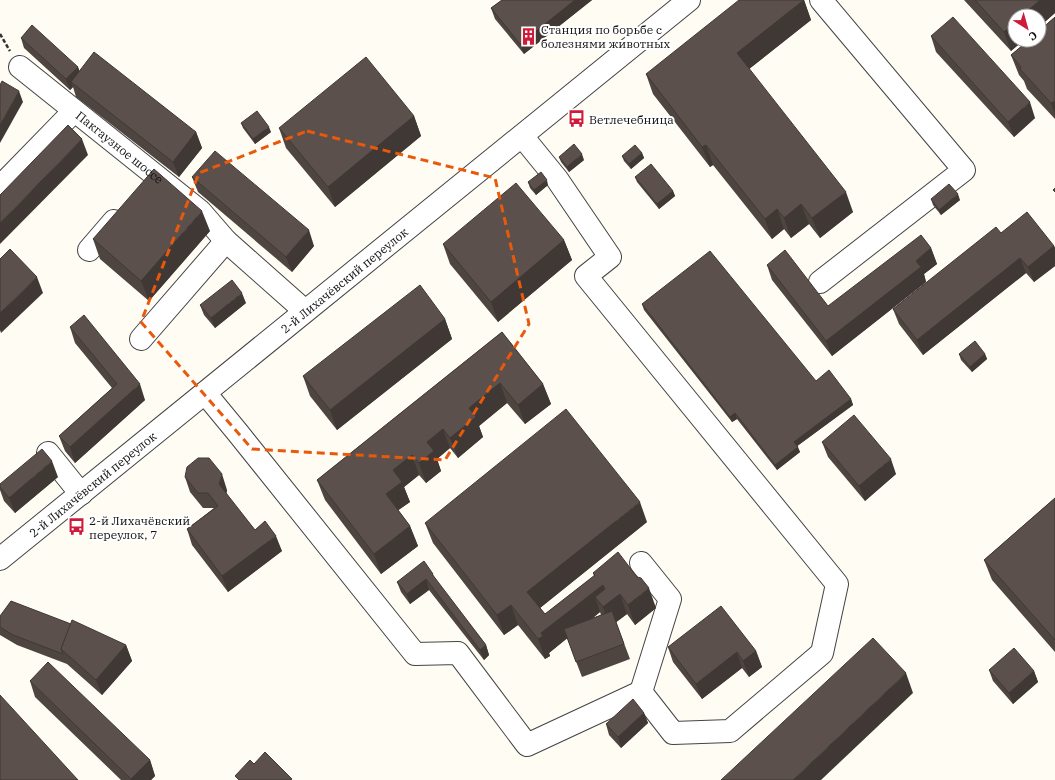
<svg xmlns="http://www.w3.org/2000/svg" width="1055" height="780" font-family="'IBM Plex Serif',serif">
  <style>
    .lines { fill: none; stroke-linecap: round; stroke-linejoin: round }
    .minor-casing { stroke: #444; stroke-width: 24 }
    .path { stroke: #333; stroke-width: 2.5; stroke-dasharray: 4 2; stroke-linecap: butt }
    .minor { stroke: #fff; stroke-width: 22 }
    .wall { fill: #4e4541; fill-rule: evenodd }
    .shaded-wall { fill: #403835 }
    .building { fill: #5b504c; stroke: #403835 }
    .marked { fill: none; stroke: #e8590c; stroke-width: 3; stroke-dasharray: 8 5; stroke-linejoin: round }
    .labels { text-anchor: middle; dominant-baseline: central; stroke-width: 4; stroke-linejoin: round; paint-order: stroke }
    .poi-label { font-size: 12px; fill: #111; stroke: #fff; text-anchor: start }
    .street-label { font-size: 12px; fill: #111; stroke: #fff }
  </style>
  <rect width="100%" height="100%" fill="#fffcf4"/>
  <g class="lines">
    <defs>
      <g id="minor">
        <path id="s1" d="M20,67l180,144 26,30 79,70"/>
        <path d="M522,136l35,43 53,78 -24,19 251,308 -15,69 -92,78 -57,2 -32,-41 29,-93 -29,-36"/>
        <path d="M0,187l74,-76"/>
        <path d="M89,250l25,-29"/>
        <path d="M820,282l144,-112 -143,-170"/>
        <path d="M141,339l85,-98"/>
        <path d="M205,393l33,40 177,221 43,-1 69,92 114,-53"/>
        <path d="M48,453l33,41"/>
        <path id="s2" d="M0,559l689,-559"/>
      </g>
    </defs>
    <!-- minor casing -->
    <use href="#minor" class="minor-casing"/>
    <!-- path -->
    <path class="path" d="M0,34l10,17"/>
    <!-- minor -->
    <use href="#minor" class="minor"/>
  </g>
  <!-- wall -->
  <g class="wall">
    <path d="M502,0h90l-68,54 -29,-35 -4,-11z"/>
    <path d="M804,0l7,20 -62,49 104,143 -33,26 -11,-14 -18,14 -7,-9 -12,10 -59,-74 -3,2 -57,-73 -7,-20z"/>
    <path d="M964,0h91v13l-16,14v-11l-24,24h9l-13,11z"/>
    <path d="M1055,17v102l-28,-30 -3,-8 -5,-6 -8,-20z"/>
    <path d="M931,36l104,82 -21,19 -78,-85z"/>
    <path d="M21,38l57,29 1,4 117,61 6,16 -23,29 -103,-80 -3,-10 -3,3 -46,-42z"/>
    <path d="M414,116l7,20 -86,71 -49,-59 -7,-20z"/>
    <path d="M241,123l30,9 -16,12 -12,-16z"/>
    <path d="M642,153l2,5 -13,11 -7,-8 -2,-5z"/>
    <path d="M559,157l25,3 -15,12 -8,-10z"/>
    <path d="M192,177l122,69 -22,26 -94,-80z"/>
    <path d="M635,177l38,14 2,5 -16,13 -22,-27z"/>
    <path d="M528,182l20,3 -12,10 -6,-7z"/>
    <path d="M931,199l29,1 -19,15 -8,-10z"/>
    <path d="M210,231l-61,70 -49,-42 -7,-20z"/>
    <path d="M1001,233l53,13 1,2v18l-21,16 -8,-9 -103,82 -24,-31 -6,-15z"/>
    <path d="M564,240l8,20 -74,62 -48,-58 -7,-20z"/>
    <path d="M931,248l6,16 -13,10 2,8 -94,74 -60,-76 -5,-15 61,41z"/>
    <path d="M246,303l-31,25 -11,-13 -4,-10z"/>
    <path d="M642,304l174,77 35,18 2,6 -56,41 3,6 -23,18 -40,-51 -5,3 -88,-112z"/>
    <path d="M445,319l7,20 -115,91 -27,-34 -7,-20z"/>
    <path d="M70,327l75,73 -70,63 -10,-12 -6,-15 53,-48 -37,-45z"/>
    <path d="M502,332l41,52 8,20 -26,20 -18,-21 -28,23 4,11 -25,21 -8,-10 -13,11 4,12 -15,12 -7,-8 -15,12 6,15 -12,8 12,16 8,20 -37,28 -56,-74 -8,-20z"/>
    <path d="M959,354h26l2,5 -15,13 -11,-12z"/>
    <path d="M822,442l74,32 -31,27 -37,-44z"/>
    <path d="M58,477l-43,36 -11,-12 -4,-11v-6z"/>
    <path d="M185,477l42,13 -1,4 29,36 27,21 -54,41 -36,-47 -5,-16 27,-21h-11l-13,-16z"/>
    <path d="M1055,498v154l-63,-72 -8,-20z"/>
    <path d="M647,522l-107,86 5,6 49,-38 -1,-3 63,35 -21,17 -8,-11 -11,8 14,37 -48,18 -15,-39 -18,15 1,3 -5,3 -27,-34 -14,10 -71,-92 -8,-20zM600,612l1,3 -8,3z"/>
    <path d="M433,574l1,4 52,67 3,10 -5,5 -55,-70 -19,14 -9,-12 -4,-10z"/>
    <path d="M0,616l126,29 6,16 -30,34 -35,-31 -50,-19 -17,-10z"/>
    <path d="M668,647l88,4 6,16 -13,10 -7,-9 -40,31 -29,-37z"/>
    <path d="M989,670l45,1 4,11 -25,22 -20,-23z"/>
    <path d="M30,681l120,79 5,16 -4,4h-30l-86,-83z"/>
    <path d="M644,713l4,10 -27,25 -12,-13 -3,-11z"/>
  </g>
  <!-- shaded-wall -->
  <g class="shaded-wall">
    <path d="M575,0h17l-68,54 -4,-10z"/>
    <path d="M804,0l7,20 -67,53 -7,-20z"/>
    <path d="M1040,0h15v13l-16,14v-11h-17z"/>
    <path d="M1015,22v18h9l-13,11 -7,-19z"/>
    <path d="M78,67l4,10 -11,5 2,5 -3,3 -4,-11z"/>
    <path d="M19,91l4,11 -23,41v-18z"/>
    <path d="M1055,101v13l-4,-11z"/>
    <path d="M1030,102l5,16 -21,19 -6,-15z"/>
    <path d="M414,116l7,20 -86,71 -7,-20z"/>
    <path d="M269,127l2,5 -16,12 -2,-5z"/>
    <path d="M196,132l6,16 -23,29 -6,-15z"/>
    <path d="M82,139l6,16 -88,89v-21z"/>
    <path d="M706,145l7,20 -3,2 -8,-20z"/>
    <path d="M642,153l2,5 -13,11 -2,-5z"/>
    <path d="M582,154l2,6 -15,12 -2,-5z"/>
    <path d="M547,180l1,5 -12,10 -2,-5z"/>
    <path d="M673,191l2,5 -16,13 -2,-5z"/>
    <path d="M846,192l7,20 -33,26 -8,-20z"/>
    <path d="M958,194l2,6 -19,15 -2,-5z"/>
    <path d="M801,204l8,20 -18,14 -7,-20z"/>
    <path d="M777,209l7,20 -12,10 -7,-20z"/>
    <path d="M202,211l8,20 -61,70 -8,-20z"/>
    <path d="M309,230l5,16 -22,26 -6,-15z"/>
    <path d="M564,240l8,20 -74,62 -7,-20z"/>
    <path d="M1054,246l1,2v18l-21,16 -6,-15z"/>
    <path d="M931,248l6,16 -13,10 2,8 -94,74 -6,-15 90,-80z"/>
    <path d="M1020,258l6,15 -103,82 -6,-15z"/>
    <path d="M37,277l6,16 -42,40 -1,-3v-17z"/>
    <path d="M242,293l4,10 -31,25 -4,-10z"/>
    <path d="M445,319l7,20 -115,91 -7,-20z"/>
    <path d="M985,354l2,5 -15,13 -2,-5z"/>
    <path d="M500,383l7,20 -28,23 4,11 -25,21 -8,-20 19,-30z"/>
    <path d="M140,384l5,16 -70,63 -5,-16z"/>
    <path d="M543,384l8,20 -26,20 -7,-19z"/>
    <path d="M851,399l2,6 -57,42 -2,-5z"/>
    <path d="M735,413l2,6 -5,3 -2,-5z"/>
    <path d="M443,429l7,19 -13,11 4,12 -15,12 -7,-20 8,-21z"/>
    <path d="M798,447l2,5 -23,18 -2,-5z"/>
    <path d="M412,455l7,20 -15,12 6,15 -17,12 -7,-20 7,-24z"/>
    <path d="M891,459l5,15 -31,27 -6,-15z"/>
    <path d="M52,461l6,16 -43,36 -6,-15z"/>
    <path d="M222,474l5,16 -2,10 -6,-16z"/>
    <path d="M640,502l7,20 -112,90 -8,-20z"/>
    <path d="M410,526l8,20 -37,28 -7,-20z"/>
    <path d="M276,536l6,15 -54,41 -6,-16z"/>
    <path d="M426,579l3,11 -19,14 -3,-10z"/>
    <path d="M603,585l6,17 11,-8 7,20 -17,13 -7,-20 -8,-10 5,15 -51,41 1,3 -5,3 -7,-20 3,-6z"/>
    <path d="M649,588l7,20 -21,17 -7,-20z"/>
    <path d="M511,605l7,20 -14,10 -7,-20z"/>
    <path d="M126,645l6,16 -30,34 -6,-15z"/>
    <path d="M486,645l3,10 -5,5 -4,-10z"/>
    <path d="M756,651l6,16 -13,10 -6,-16z"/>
    <path d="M737,652l5,16 -40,31 -6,-15z"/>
    <path d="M1034,671l4,11 -25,22 -4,-11z"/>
    <path d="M906,673l7,20 -92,87h-28z"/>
    <path d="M644,713l4,10 -27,25 -3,-11z"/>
    <path d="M150,760l5,16 -4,4h-20v-1z"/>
  </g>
  <!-- building -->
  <g class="building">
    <path d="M502,0h73l-55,44 -29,-36z"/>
    <path d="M739,0h65l-67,53 109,139 -34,26 -11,-14 -17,14 -7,-9 -12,10 -59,-74 -4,2 -56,-73z"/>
    <path d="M975,0h65l-18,16h-7v6l-11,10z"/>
    <path d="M953,17l77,85 -22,20 -77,-86z"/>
    <path d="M1055,17v84l-4,2 -31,-34 1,-2 -10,-12 18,-15h10v-9z"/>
    <path d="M32,25l46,42 -12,12 -45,-41z"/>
    <path d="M94,52l102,80 -23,30 -102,-80z"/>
    <path d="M366,57l48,59 -86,71 -49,-59z"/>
    <path d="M2,81l17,10 -19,34v-40z"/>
    <path d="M257,111l12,16 -16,12 -12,-16z"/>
    <path d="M68,125l14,14 -82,84v-28z"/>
    <path d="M574,144l8,10 -15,13 -8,-10z"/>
    <path d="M635,145l7,8 -13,11 -7,-8z"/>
    <path d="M215,151l94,79 -23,27 -94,-80z"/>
    <path d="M651,164l22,27 -16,13 -22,-27z"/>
    <path d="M154,169l48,42 -61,70 -48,-42z"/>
    <path d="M541,172l6,8 -13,10 -6,-8z"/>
    <path d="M516,183l48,57 -73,62 -48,-58z"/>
    <path d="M949,184l9,10 -19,16 -8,-11z"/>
    <path d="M1055,188v4l-2,-2z"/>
    <path d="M1027,212l27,34 -26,21 -8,-9 -103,82 -24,-31 103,-82 5,6z"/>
    <path d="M921,235l10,13 -15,13 5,6 -95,74 -59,-76 18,-15 43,56z"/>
    <path d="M10,249l27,28 -37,36v-54z"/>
    <path d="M710,251l106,130 13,-11 22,29 -57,43 4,5 -23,18 -40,-52 -5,4 -88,-113z"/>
    <path d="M232,280l10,13 -31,25 -11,-13z"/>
    <path d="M420,285l25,34 -115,91 -27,-34z"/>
    <path d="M84,315l56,69 -70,63 -11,-11 58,-52 -47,-57z"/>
    <path d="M502,332l41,52 -25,21 -18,-22 -31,25 7,9 -26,21 -7,-9 -16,13 7,9 -15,12 -7,-8 -19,15 9,12 -16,12 24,32 -36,28 -57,-74z"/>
    <path d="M975,341l10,13 -15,13 -11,-13z"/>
    <path d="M566,409l74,93 -113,90 18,22 50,-39 -2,-2 25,-21 19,25 4,1 8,10 -21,17 -8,-11 -17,13 -8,-10 10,-8 -2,-4 -62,48 2,3 -5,3 -27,-34 -14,10 -72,-92z"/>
    <path d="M854,415l37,44 -32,27 -37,-44z"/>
    <path d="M42,449l10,12 -43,37 -9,-11v-3z"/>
    <path d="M198,458h11l13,16 -3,10 36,46 10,-9 11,15 -54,40 -35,-47 31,-23 -10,-13h-10l-13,-16 2,-10z"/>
    <path d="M1055,498v142l-71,-80z"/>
    <path d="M424,561l9,13h-1l54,71 -6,5 -54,-71 -19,15 -10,-12z"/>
    <path d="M11,601l60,23 -10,25 2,5 -50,-19 -13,-8v-11z"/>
    <path d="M721,606l35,45 -13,10 -6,-9 -41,32 -28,-37z"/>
    <path d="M612,611l12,33 -48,18 -12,-33z"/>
    <path d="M72,620l54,25 -30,35 -35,-31z"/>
    <path d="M873,638l33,35 -113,107h-72z"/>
    <path d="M1014,648l20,23 -25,22 -20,-23z"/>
    <path d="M48,662l102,98 -19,19 -101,-98z"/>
    <path d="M0,695l78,85h-78z"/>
    <path d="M633,699l11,14 -26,24 -12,-13z"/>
    <path d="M265,752l27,27 -1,1h-52l-4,-4 15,-16 4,4z"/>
  </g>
  <!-- marked area -->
  <path class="marked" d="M307,131l188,47 34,146 -84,136 -193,-11 -111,-127 58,-149z"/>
  <!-- icons -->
  <defs>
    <symbol id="building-bare" viewBox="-9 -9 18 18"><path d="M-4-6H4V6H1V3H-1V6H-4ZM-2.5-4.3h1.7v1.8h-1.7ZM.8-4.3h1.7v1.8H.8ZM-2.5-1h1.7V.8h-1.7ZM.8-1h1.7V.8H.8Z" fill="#ce1b39" stroke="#fff" stroke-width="2.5" paint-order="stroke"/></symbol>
    <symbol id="bus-bare" viewBox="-9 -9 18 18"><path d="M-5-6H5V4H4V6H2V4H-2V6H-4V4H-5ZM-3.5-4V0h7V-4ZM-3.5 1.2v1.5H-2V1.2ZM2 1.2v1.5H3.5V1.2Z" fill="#ce1b39" stroke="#fff" stroke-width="2.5" paint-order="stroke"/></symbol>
  </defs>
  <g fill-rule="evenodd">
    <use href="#building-bare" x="516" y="24" width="25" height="25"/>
    <use href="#bus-bare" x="564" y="106" width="25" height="25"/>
    <use href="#bus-bare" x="64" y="514" width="25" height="25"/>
  </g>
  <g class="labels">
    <!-- poi labels -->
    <g class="poi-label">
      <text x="541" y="29">Станция по борьбе с<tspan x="541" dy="14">болезнями животных</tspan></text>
      <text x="589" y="119">Ветлечебница</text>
      <text x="89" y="520">2-й Лихачёвский<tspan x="89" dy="14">переулок, 7</tspan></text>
    </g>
    <!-- street labels -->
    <g class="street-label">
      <text stroke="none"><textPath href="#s1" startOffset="128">Пакгаузное шоссе</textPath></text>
      <text stroke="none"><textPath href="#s2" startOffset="443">2-й Лихачёвский переулок</textPath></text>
      <text stroke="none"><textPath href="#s2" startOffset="119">2-й Лихачёвский переулок</textPath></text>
    </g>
  </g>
  <!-- north arrow -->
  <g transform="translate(1027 28) rotate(143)"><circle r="19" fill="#ffffff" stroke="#a0a0a0"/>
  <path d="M0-3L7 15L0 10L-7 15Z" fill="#ce1b39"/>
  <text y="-6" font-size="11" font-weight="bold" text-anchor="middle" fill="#111111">С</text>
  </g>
</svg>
